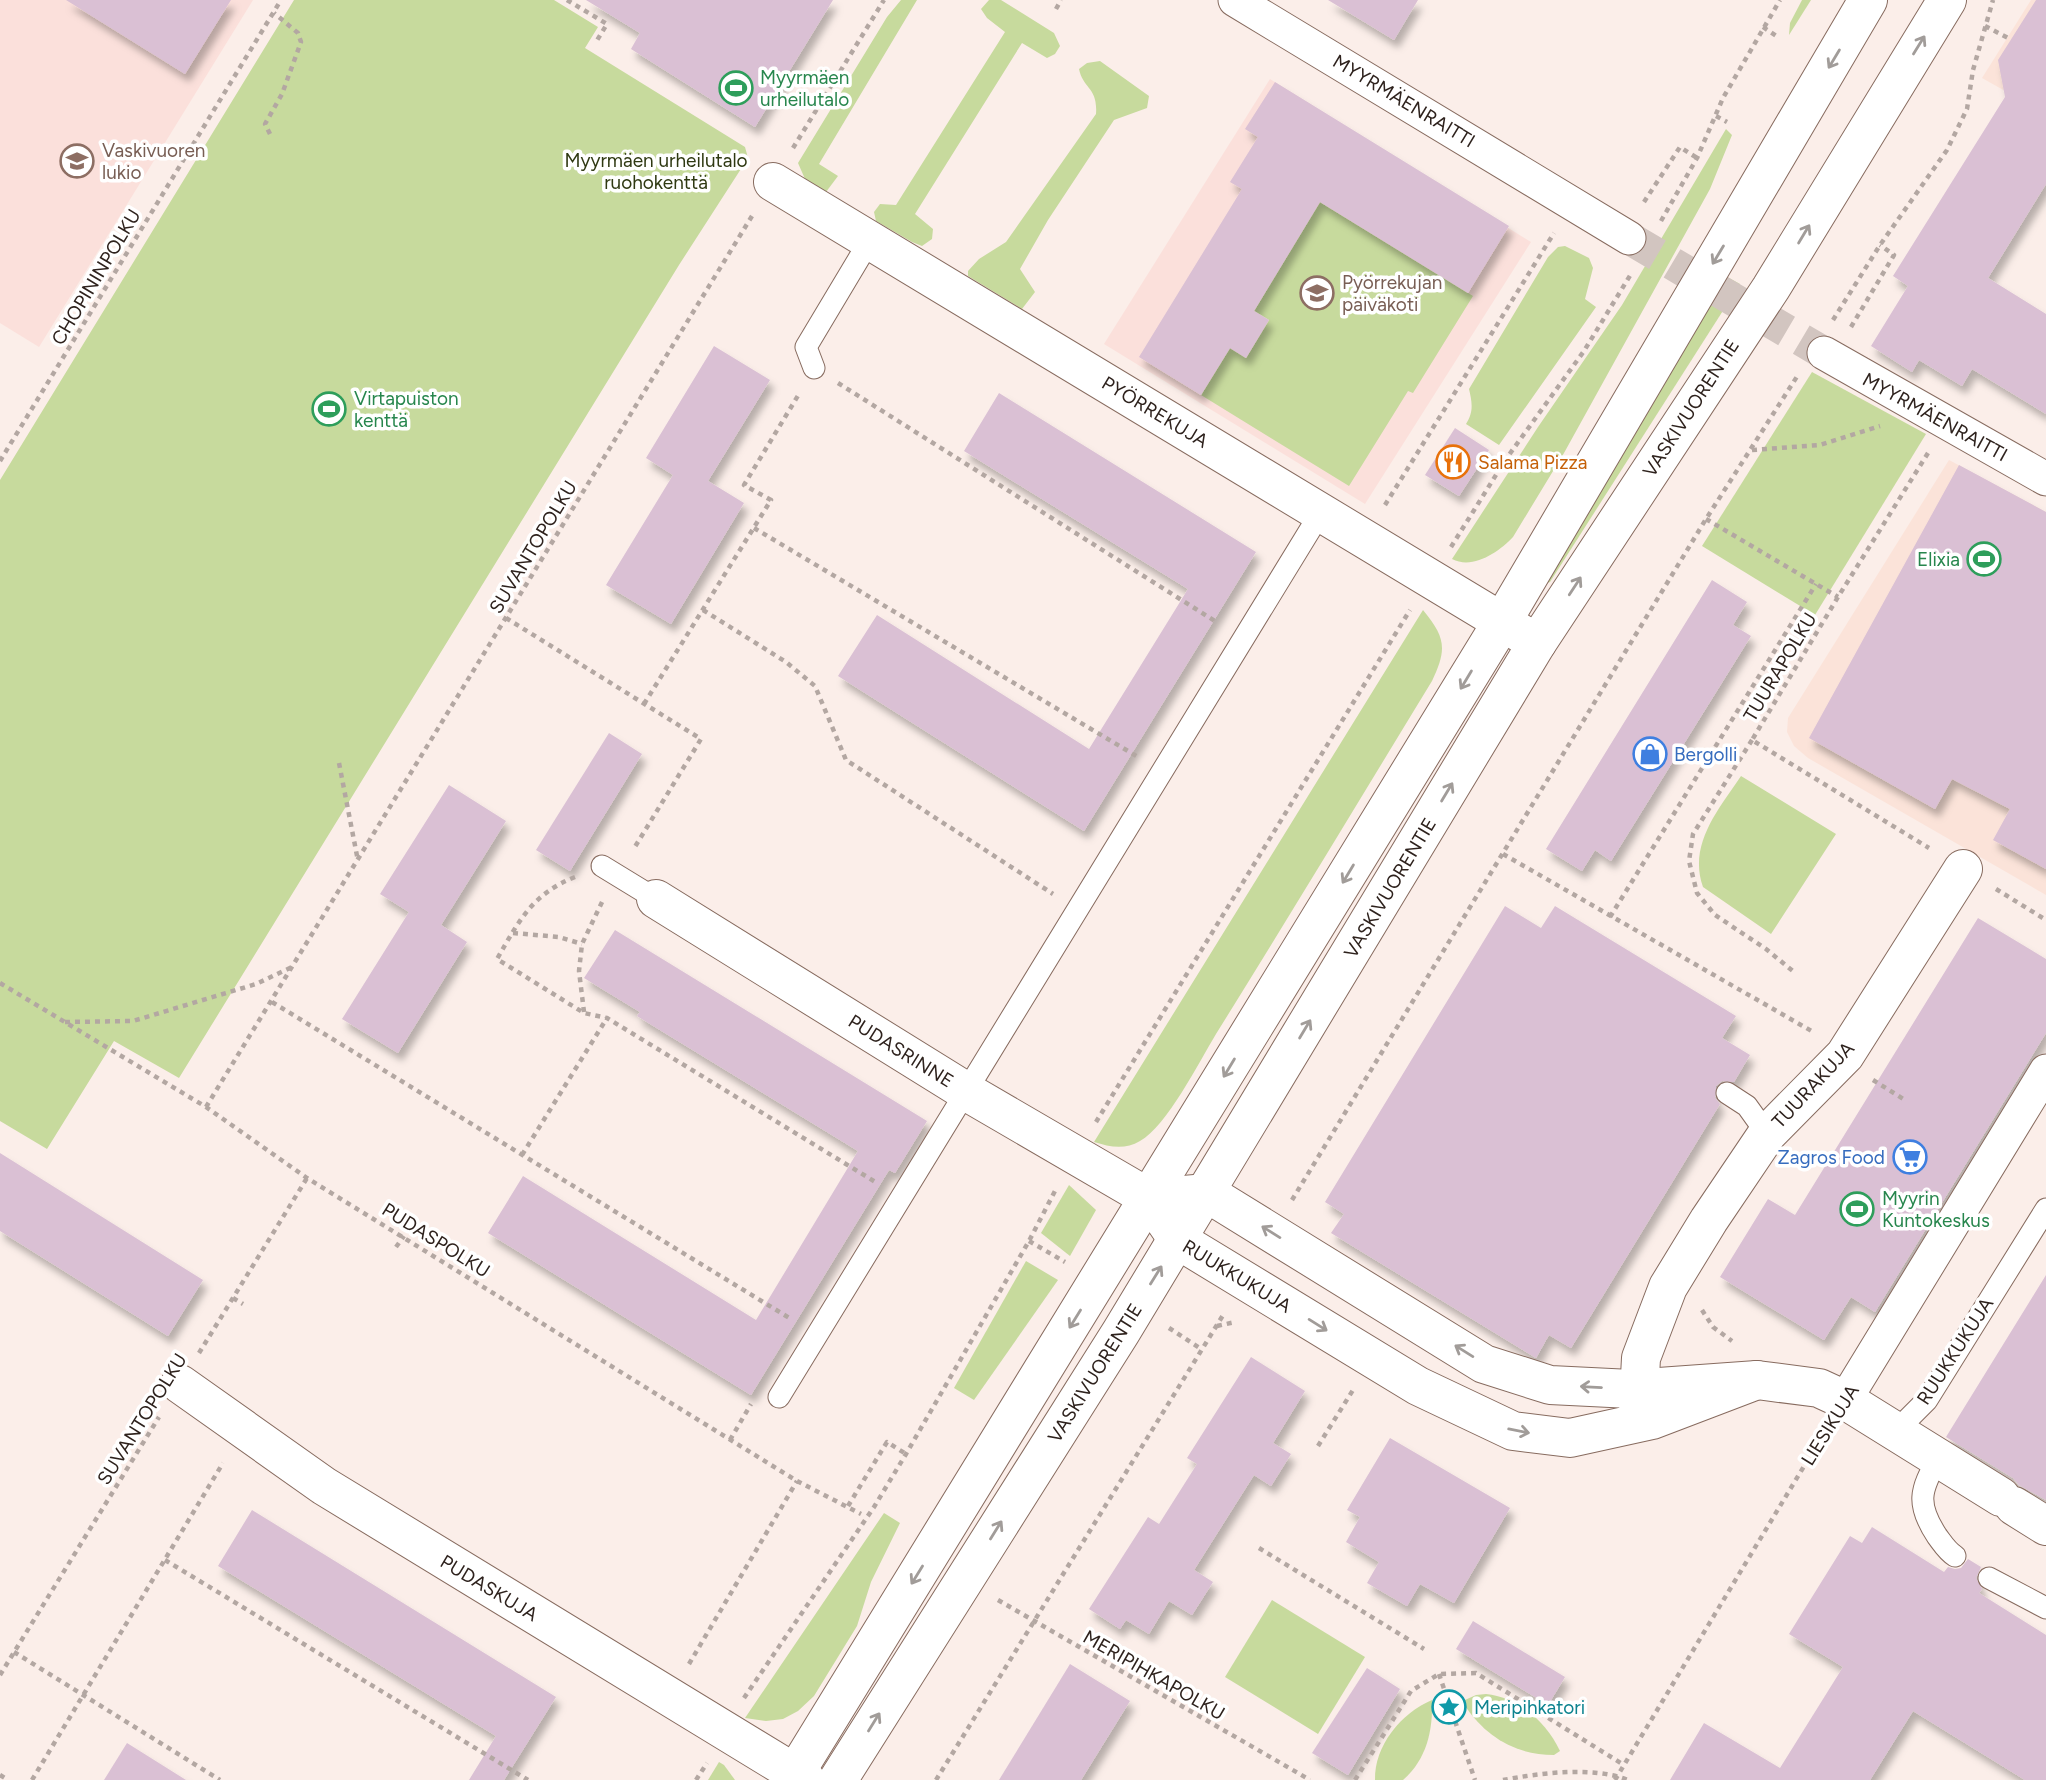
<svg xmlns="http://www.w3.org/2000/svg" width="2046" height="1780" font-family="Figtree,sans-serif">
  <style>
    .built { fill: #fbe3d9 }
    .education { fill: #fbe0db }
    .green { fill: #c7da9d }
    .building { fill: #dac0d4; filter: url(#shadow) }
    .lines { fill: none; stroke-linecap: round; stroke-linejoin: round }
    .pedestrian-tunnel { stroke: #d2c5c0; stroke-width: 33; stroke-dasharray: 33 17; stroke-linecap: butt }
    .service-casing { stroke: #876b5f; stroke-width: 23 }
    .pedestrian-casing { stroke: #876b5f; stroke-width: 35 }
    .minor-casing { stroke: #876b5f; stroke-width: 40 }
    .secondary-casing { stroke: #876b5f; stroke-width: 40 }
    .path { stroke: #b3a7a2; stroke-width: 4.5; stroke-dasharray: 5 5; stroke-linecap: butt }
    .service { stroke: #fff; stroke-width: 21 }
    .pedestrian { stroke: #fff; stroke-width: 33 }
    .minor { stroke: #fff; stroke-width: 38 }
    .secondary { stroke: #fff; stroke-width: 38 }
    .oneway { stroke: #a19c99 }
    .labels { text-anchor: middle; dominant-baseline: central; stroke-width: 7; stroke-linejoin: round; paint-order: stroke }
    .leisure-label { font-size: 19px; fill: #27864d; stroke: #fff; text-anchor: start }
    .street-label { font-size: 19px; fill: #2e221d; stroke: #fff }
    .education-label { font-size: 19px; fill: #785e54; stroke: #fff; text-anchor: start }
    .park-label { font-size: 19px; fill: #2f3912; stroke: #fff }
    .food-label { font-size: 19px; fill: #c56008; stroke: #fff; text-anchor: start }
    .shop-label { font-size: 19px; fill: #366cbe; stroke: #fff; text-anchor: start }
    .culture-label { font-size: 19px; fill: #0d838f; stroke: #fff; text-anchor: start }
  </style>
  <defs>
    <filter id="shadow"><feDropShadow dx="4.5" dy="8" stdDeviation="3.5" flood-color="#0004"/></filter>
  </defs>
  <rect width="100%" height="100%" fill="#fbeee9"/>
  <!-- built -->
  <g class="built">
    <path d="M2031,0h15v114l-64,-36z"/>
    <path d="M1949,460l97,52v383l-238,-137 -14,-12 -7,-14 1,-14z"/>
  </g>
  <!-- education -->
  <g class="education">
    <path d="M0,0h253l-214,347 -39,-24z"/>
    <path d="M1270,79l261,163 -166,262 -261,-160z"/>
  </g>
  <!-- green -->
  <g class="green">
    <path d="M294,0h260l44,27 -13,21 160,99 3,11 -69,107 -500,813 -65,-37 -67,108 -47,-28v-641z"/>
    <path d="M901,0h16l-98,164 19,12 -12,16 -21,-13 -7,-16 89,-146z"/>
    <path d="M989,0h12l53,33 6,13 -5,8 -8,4 -25,-15 -107,171 18,15 -1,10 -10,7 -10,-4 -36,-21 -2,-9 6,-8 16,1 109,-173 -18,-14 -6,-9z"/>
    <path d="M1802,0h9l-22,35 1,-12z"/>
    <path d="M1100,61l49,35 -2,12 -33,12 -66,100 -28,49 15,23 -13,17 -54,-33v-5l11,-12 27,-17 90,-128c2,-27 -13,-25 -17,-45l8,-6z"/>
    <path d="M1726,129l6,6 -22,54 -146,264 -51,84c-14,15 -40,33 -61,22l86,-132 84,-122z"/>
    <path d="M1320,202l153,94 -60,97 -5,-2 -59,95 -148,-91 29,-47 16,10 23,-38 -15,-9z"/>
    <path d="M1565,246l24,12 4,10 -8,31 11,8 -97,138 -33,-21c8,-12 6,-22 3,-35l79,-132 10,-10z"/>
    <path d="M1720,273l20,11 -190,298 -3,1 -4,-2z"/>
    <path d="M1812,372l114,62 -111,181 -113,-69z"/>
    <path d="M1423,610c23,28 24,39 9,71 -72,118 -143,236 -216,353 -17,28 -49,92 -76,107 -15,9 -30,6 -46,1z"/>
    <path d="M1741,776l95,58 -65,100 -68,-47c-15,-42 15,-77 38,-111z"/>
    <path d="M1069,1185l27,25 -26,46 -29,-23z"/>
    <path d="M1026,1261l32,19 -84,120 -20,-12z"/>
    <path d="M884,1513l16,10 -29,59 -14,44 -43,70 -16,15 -15,8 -17,2 -21,-3z"/>
    <path d="M1272,1600l93,57 -47,77 -93,-57z"/>
    <path d="M1486,1694c34,4 60,28 74,57l-6,4c-38,0 -68,-18 -89,-49v-6l11,-5z"/>
    <path d="M1432,1700c1,30 -5,59 -29,80h-28c-1,-34 26,-67 57,-80z"/>
    <path d="M719,1762l5,3 11,15h-27z"/>
  </g>
  <!-- building -->
  <g class="building">
    <path d="M66,0h165l-46,74z"/>
    <path d="M586,0h247l-78,127 -124,-78 9,-16z"/>
    <path d="M1328,0h90l-24,40z"/>
    <path d="M2036,0h10v184l-58,94 58,36v100l-74,-45 -10,17 -43,-26 -7,12 -41,-26 37,-60 -15,-10 112,-179 -7,-37z"/>
    <path d="M1275,82l234,144 -41,67 -148,-91 -66,109 15,9 -23,38 -16,-10 -29,47 -62,-38 103,-168 -12,-7 28,-45 -13,-8z"/>
    <path d="M714,346l56,34 -62,101 36,22 -73,121 -65,-39 67,-110 -27,-17z"/>
    <path d="M999,393l257,159 -172,279 -246,-155 39,-61 212,134 99,-160 -224,-138z"/>
    <path d="M1455,428l34,22 -30,46 -34,-21z"/>
    <path d="M1959,465l87,47v357l-53,-29 17,-31 -58,-30 -17,30 -126,-71z"/>
    <path d="M1712,580l35,22 -14,23 18,11 -140,225 -16,-11 -13,21 -36,-22z"/>
    <path d="M609,733l33,21 -72,117 -34,-21z"/>
    <path d="M449,785l57,36 -65,104 26,17 -69,111 -56,-34 67,-107 -29,-18z"/>
    <path d="M1505,906l36,22 14,-22 181,110 -14,22 28,17 -16,27 -12,-1 -6,5 -1,12 5,6 -149,244 -22,-13 -13,23 -205,-125 13,-19 -19,-12z"/>
    <path d="M1978,918l68,41v74l-171,279 -24,-15 -27,43 -104,-63 48,-78 27,16z"/>
    <path d="M615,930l312,191 -32,52 -6,-3 -138,225 -263,-162 35,-57 233,144 102,-169 -221,-135 3,-4 -56,-34z"/>
    <path d="M0,1153l203,127 -35,56 -168,-105z"/>
    <path d="M2046,1275v225l-27,-15 -6,-7 -67,-41z"/>
    <path d="M1251,1357l54,34 -32,52 18,11 -20,32 -17,-11 -60,95 19,12 -21,33 -23,-14 -20,33 -23,-14 -6,9 -31,-20 59,-92 11,7 38,-60 -10,-6z"/>
    <path d="M1390,1438l120,70 -56,95 -34,-19 -13,22 -40,-23 12,-21 -33,-20 14,-25 -13,-7z"/>
    <path d="M252,1510l304,187 -52,83h-35l27,-44 -278,-170z"/>
    <path d="M1872,1527l72,45 4,-5 7,2 6,-1 7,-9 13,8 -5,11 6,11 -3,4 67,42v145h-21l-112,-69 -43,69h-200l34,-57 76,45 63,-101 -54,-33 61,-98 12,7z"/>
    <path d="M1473,1621l92,56 -17,28 -92,-56z"/>
    <path d="M1070,1664l60,37 -49,79h-82z"/>
    <path d="M1367,1668l33,21 -52,86 -36,-22z"/>
    <path d="M127,1743l59,37h-82z"/>
  </g>
  <g class="lines">
    <!-- pedestrian-tunnel -->
    <path class="pedestrian-tunnel" d="M1629,238l195,115"/>
    <defs>
      <g id="service">
        <path d="M814,368l-8,-21 64,-107"/>
        <path d="M602,866l54,33"/>
        <path d="M1727,1093l20,13 20,28"/>
        <path d="M779,1397l542,-885"/>
        <path d="M1895,1432l32,-32 119,-191"/>
        <path d="M1938,1459c-18,31 -22,45 -1,77 6,8 10,15 18,20"/>
        <path d="M1989,1578l57,30"/>
      </g>
      <g id="pedestrian">
        <path d="M1235,0l394,238"/>
        <path d="M1824,353l222,126"/>
        <path d="M1845,1400l201,-329"/>
      </g>
      <g id="minor">
        <path d="M773,182l764,461"/>
        <path d="M656,899l311,193 182,106 29,42 240,146 95,45 57,7 82,-18 105,-40"/>
        <path d="M1149,1198l58,-5 277,171 66,21 81,4 126,-9 62,8 26,12 156,97"/>
        <path d="M180,1384l144,102 482,294"/>
        <path d="M1638,1414l3,-56 27,-71 41,-67 58,-86 78,-79 118,-186"/>
        <path d="M2014,1506l32,20"/>
      </g>
      <g id="secondary">
        <path d="M791,1780l711,-1158 366,-622"/>
        <path d="M838,1780l283,-448 416,-689 234,-355 176,-288"/>
      </g>
    </defs>
    <!-- service casing -->
    <use href="#service" class="service-casing"/>
    <!-- pedestrian casing -->
    <use href="#pedestrian" class="pedestrian-casing"/>
    <!-- minor casing -->
    <use href="#minor" class="minor-casing"/>
    <!-- secondary casing -->
    <use href="#secondary" class="secondary-casing"/>
    <!-- path -->
    <g class="path">
      <path d="M567,0l40,24 -11,18"/>
      <path d="M1056,9l5,-9"/>
      <path d="M1985,26l25,13"/>
      <path d="M1763,27l15,10"/>
      <path d="M1716,116l11,6"/>
      <path d="M270,134l-5,-10 17,-30 19,-52 -3,-9 -24,-20"/>
      <path d="M793,148l91,-148"/>
      <path d="M1644,202l36,-55 17,11"/>
      <path d="M1661,221l36,-63 26,-60 57,-98"/>
      <path d="M1833,320l47,-75 67,-95 20,-41 6,-39 20,-70"/>
      <path d="M1851,327l43,-72 -14,-10"/>
      <path d="M838,383l380,240"/>
      <path d="M1752,450l68,-5 60,-19"/>
      <path d="M1928,453l-90,144 -86,143 177,108"/>
      <path d="M0,461l281,-461"/>
      <path d="M1385,505l169,-272"/>
      <path d="M1706,519l132,78"/>
      <path d="M754,528l384,229"/>
      <path d="M1451,547l55,-88 78,-108 47,-77"/>
      <path d="M703,610l83,52 29,24 31,74 207,134"/>
      <path d="M506,618l195,121 -68,111"/>
      <path d="M644,704l127,-204 -27,-15 55,-91"/>
      <path d="M1752,740l-59,94 -4,27 8,32 18,22 51,34 28,23"/>
      <path d="M339,763l19,98"/>
      <path d="M1503,854l312,179"/>
      <path d="M575,877c-43,17 -56,44 -78,82l87,54 23,5 270,165"/>
      <path d="M1996,889l50,31"/>
      <path d="M1610,917l206,-333"/>
      <path d="M513,933l46,4 23,7"/>
      <path d="M0,983l206,124 101,71 490,303 64,33"/>
      <path d="M272,1002l519,317"/>
      <path d="M584,1012l-5,-41 3,-27 21,-44"/>
      <path d="M65,1022l68,-1 123,-37 36,-17"/>
      <path d="M1873,1080l32,20"/>
      <path d="M206,1107l546,-891"/>
      <path d="M1096,1122l314,-512"/>
      <path d="M522,1155l85,-137"/>
      <path d="M1292,1200l414,-681 92,-144"/>
      <path d="M1029,1241l36,21"/>
      <path d="M396,1247l8,-11"/>
      <path d="M233,1298l10,6"/>
      <path d="M1702,1310l11,17 19,14"/>
      <path d="M1217,1326l18,-4"/>
      <path d="M1169,1328l32,21"/>
      <path d="M199,1353l108,-175"/>
      <path d="M730,1440l21,-36"/>
      <path d="M1318,1446l35,-56"/>
      <path d="M848,1506l39,-64 19,12"/>
      <path d="M1259,1548l165,101"/>
      <path d="M165,1560l363,220"/>
      <path d="M998,1600l312,180"/>
      <path d="M14,1652l206,128"/>
      <path d="M689,1664l108,-183"/>
      <path d="M1439,1674l36,106"/>
      <path d="M0,1675l159,-258"/>
      <path d="M744,1698l130,-191 32,-53 123,-213 27,-52"/>
      <path d="M0,1775l8,5"/>
      <path d="M32,1780l191,-317"/>
      <path d="M696,1780l11,-17"/>
      <path d="M936,1780l289,-468"/>
      <path d="M1355,1780l56,-89 28,-17 37,-1 148,92"/>
      <path d="M1503,1780c37,-7 90,-14 125,0"/>
      <path d="M1615,1780l209,-347"/>
    </g>
    <!-- service -->
    <use href="#service" class="service"/>
    <!-- pedestrian -->
    <use href="#pedestrian" class="pedestrian"/>
    <!-- minor -->
    <use href="#minor" class="minor"/>
    <!-- secondary -->
    <use href="#secondary" class="secondary"/>
  </g>
  <!-- one-way arrows -->
  <defs><path id="oneway-shaft" d="M-6 0H5M1.5-3L5.5 0L1.5 3" fill="none" stroke-width="1.6" stroke-linecap="round" stroke-linejoin="round" transform="scale(1.75)"/></defs>
  <g class="oneway">
    <use href="#oneway-shaft" transform="translate(1919 45) rotate(-58)"/>
    <use href="#oneway-shaft" transform="translate(1834 59) rotate(121)"/>
    <use href="#oneway-shaft" transform="translate(1804 234) rotate(-59)"/>
    <use href="#oneway-shaft" transform="translate(1718 255) rotate(121)"/>
    <use href="#oneway-shaft" transform="translate(1575 586) rotate(-57)"/>
    <use href="#oneway-shaft" transform="translate(1466 680) rotate(121)"/>
    <use href="#oneway-shaft" transform="translate(1447 792) rotate(-59)"/>
    <use href="#oneway-shaft" transform="translate(1348 874) rotate(121)"/>
    <use href="#oneway-shaft" transform="translate(1305 1029) rotate(-59)"/>
    <use href="#oneway-shaft" transform="translate(1229 1068) rotate(121)"/>
    <use href="#oneway-shaft" transform="translate(1271 1232) rotate(-148)"/>
    <use href="#oneway-shaft" transform="translate(1156 1275) rotate(-58)"/>
    <use href="#oneway-shaft" transform="translate(1075 1319) rotate(122)"/>
    <use href="#oneway-shaft" transform="translate(1318 1325) rotate(32)"/>
    <use href="#oneway-shaft" transform="translate(1464 1351) rotate(-148)"/>
    <use href="#oneway-shaft" transform="translate(1591 1387) rotate(-177)"/>
    <use href="#oneway-shaft" transform="translate(1519 1431) rotate(11)"/>
    <use href="#oneway-shaft" transform="translate(996 1530) rotate(-58)"/>
    <use href="#oneway-shaft" transform="translate(917 1575) rotate(122)"/>
    <use href="#oneway-shaft" transform="translate(874 1722) rotate(-58)"/>
  </g>
  <!-- icons -->
  <defs>
    <symbol id="stadium-ring" viewBox="-11 -11 22 22"><circle r="9.5" fill="#fff" stroke="#2e9e5b" stroke-width="1.5"/><path d="M0-5a6.5 5 0 1 0 0 10a6.5 5 0 1 0 0-10ZM-3.5-1.8h7v3.6h-7Z" fill="#2e9e5b"/></symbol>
    <symbol id="school-ring" viewBox="-11 -11 22 22"><circle r="9.5" fill="#fff" stroke="#8d6e63" stroke-width="1.5"/><path d="M0-5L7-2L0 1L-7-2ZM-4 1L0 2.5L4 1V4Q0 6-4 4Z" fill="#8d6e63"/></symbol>
    <symbol id="restaurant-ring" viewBox="-11 -11 22 22"><circle r="9.5" fill="#fff" stroke="#e8710a" stroke-width="1.5"/><path d="M-5-6h1v4h1v-4h1v4h1v-4h1v5L-1.5 .5V6h-2V.5L-5-1ZM5-6V6H3V1.5H1.5Q1.5-4 5-6Z" fill="#e8710a"/></symbol>
    <symbol id="shop-ring" viewBox="-11 -11 22 22"><circle r="9.5" fill="#fff" stroke="#3f7fe0" stroke-width="1.5"/><path d="M-5-2.5h2.3a2.7 3.5 0 0 1 5.4 0H5L5.5 6h-11ZM-1.5-2.5h3a1.5 2.3 0 0 0-3 0Z" fill="#3f7fe0"/></symbol>
    <symbol id="supermarket-ring" viewBox="-11 -11 22 22"><circle r="9.5" fill="#fff" stroke="#3f7fe0" stroke-width="1.5"/><path d="M-6-5.5h2.5l.6 2H6L4.5 2H-2.5L-4.4-4H-6ZM-1.5 3.2a1.3 1.3 0 1 0 .1 0ZM3 3.2a1.3 1.3 0 1 0 .1 0Z" fill="#3f7fe0"/></symbol>
    <symbol id="sight-ring" viewBox="-11 -11 22 22"><circle r="9.5" fill="#fff" stroke="#0f9aa8" stroke-width="1.5"/><path d="M0-6L1.8-2.2L6-1.7L2.9 1.2L3.7 5.4L0 3.3L-3.7 5.4L-2.9 1.2L-6-1.7L-1.8-2.2Z" fill="#0f9aa8"/></symbol>
  </defs>
  <g fill-rule="evenodd">
    <use href="#stadium-ring" x="717" y="69" width="38" height="38"/>
    <use href="#school-ring" x="58" y="142" width="38" height="38"/>
    <use href="#school-ring" x="1298" y="274" width="38" height="38"/>
    <use href="#stadium-ring" x="310" y="390" width="38" height="38"/>
    <use href="#restaurant-ring" x="1434" y="443" width="38" height="38"/>
    <use href="#stadium-ring" x="1965" y="540" width="38" height="38"/>
    <use href="#shop-ring" x="1631" y="735" width="38" height="38"/>
    <use href="#supermarket-ring" x="1891" y="1138" width="38" height="38"/>
    <use href="#stadium-ring" x="1838" y="1190" width="38" height="38"/>
    <use href="#sight-ring" x="1430" y="1688" width="38" height="38"/>
  </g>
  <g class="labels">
    <!-- leisure labels -->
    <g class="leisure-label">
      <text x="760" y="77">Myyrmäen<tspan x="760" dy="22">urheilutalo</tspan></text>
      <text x="354" y="398">Virtapuiston<tspan x="354" dy="22">kenttä</tspan></text>
      <text x="1960" y="559" text-anchor="end">Elixia</text>
      <text x="1882" y="1198">Myyrin<tspan x="1882" dy="22">Kuntokeskus</tspan></text>
    </g>
    <!-- street labels -->
    <g class="street-label">
      <text transform="translate(1404 101) rotate(31)">MYYRMÄENRAITTI</text>
      <text transform="translate(96 277) rotate(-59)">CHOPININPOLKU</text>
      <text transform="translate(1691 408) rotate(-57)">VASKIVUORENTIE</text>
      <text transform="translate(1155 412) rotate(31)">PYÖRREKUJA</text>
      <text transform="translate(1935 417) rotate(29)">MYYRMÄENRAITTI</text>
      <text transform="translate(533 547) rotate(-59)">SUVANTOPOLKU</text>
      <text transform="translate(1780 667) rotate(-59)">TUURAPOLKU</text>
      <text transform="translate(1390 888) rotate(-59)">VASKIVUORENTIE</text>
      <text transform="translate(901 1051) rotate(32)">PUDASRINNE</text>
      <text transform="translate(1813 1085) rotate(-47)">TUURAKUJA</text>
      <text transform="translate(436 1240) rotate(32)">PUDASPOLKU</text>
      <text transform="translate(1237 1276) rotate(31)">RUUKKUKUJA</text>
      <text transform="translate(1955 1351) rotate(-57)">RUUKKUKUJA</text>
      <text transform="translate(1095 1373) rotate(-58)">VASKIVUORENTIE</text>
      <text transform="translate(142 1419) rotate(-58)">SUVANTOPOLKU</text>
      <text transform="translate(1830 1425) rotate(-58)">LIESIKUJA</text>
      <text transform="translate(489 1588) rotate(31)">PUDASKUJA</text>
      <text transform="translate(1154 1675) rotate(30)">MERIPIHKAPOLKU</text>
    </g>
    <!-- education labels -->
    <g class="education-label">
      <text x="102" y="150">Vaskivuoren<tspan x="102" dy="22">lukio</tspan></text>
      <text x="1342" y="282">Pyörrekujan<tspan x="1342" dy="22">päiväkoti</tspan></text>
    </g>
    <!-- park labels -->
    <g class="park-label">
      <text x="656" y="160">Myyrmäen urheilutalo<tspan x="656" dy="22">ruohokenttä</tspan></text>
    </g>
    <!-- food labels -->
    <g class="food-label">
      <text x="1478" y="462">Salama Pizza</text>
    </g>
    <!-- shop labels -->
    <g class="shop-label">
      <text x="1674" y="754">Bergolli</text>
      <text x="1885" y="1157" text-anchor="end">Zagros Food</text>
    </g>
    <!-- culture labels -->
    <g class="culture-label">
      <text x="1474" y="1707">Meripihkatori</text>
    </g>
  </g>
</svg>
